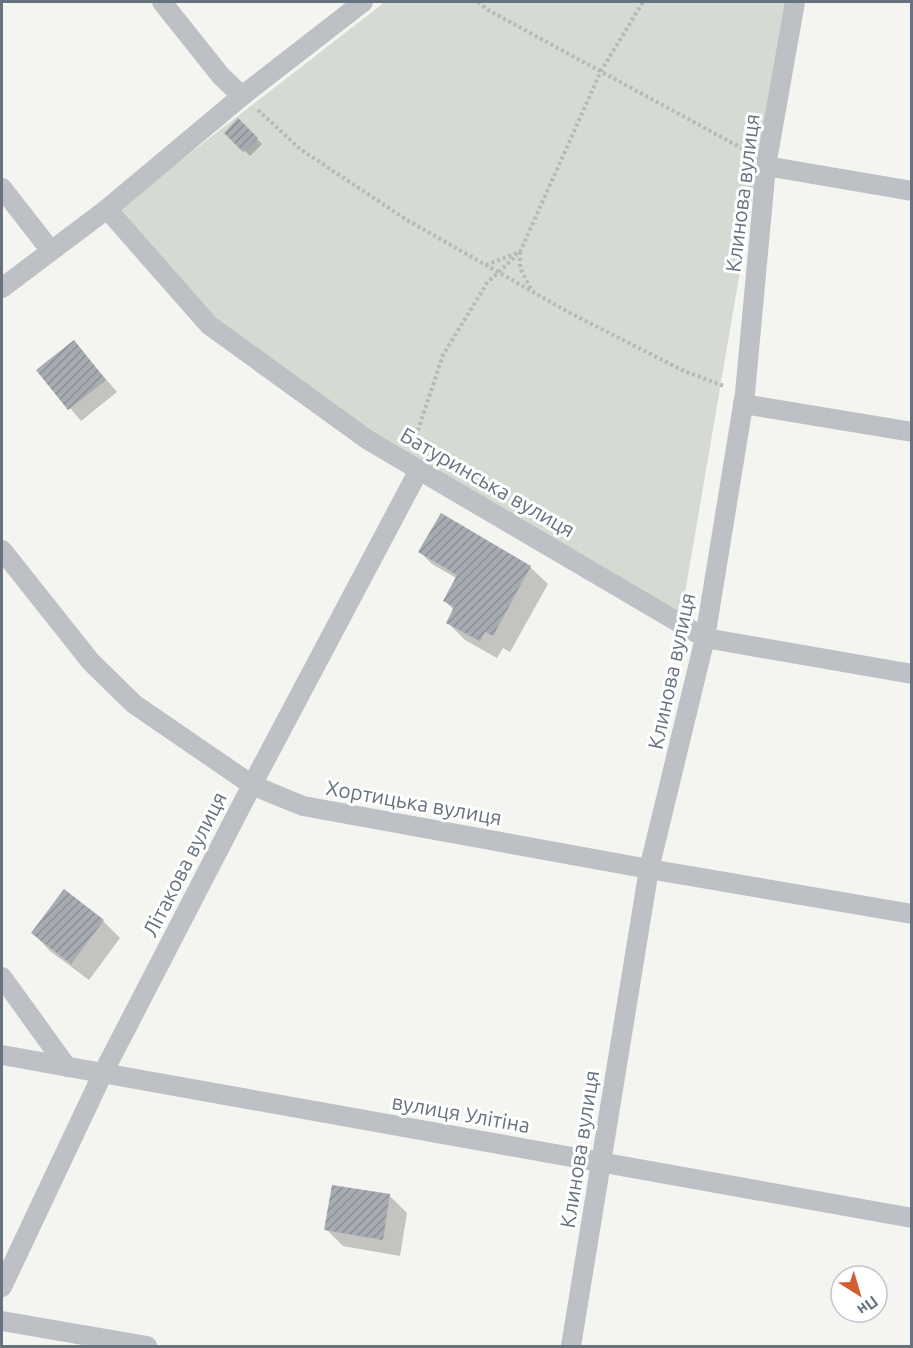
<svg xmlns="http://www.w3.org/2000/svg" width="913" height="1348" font-family="Ubuntu,sans-serif">
  <style>
    .green { fill: #d5dad2 }
    .shadow { fill: #0003 }
    .building { fill: url(#building-hatch) }
    .lines { fill: none; stroke-linecap: round; stroke-linejoin: round }
    .path { stroke: #b7b9bc; stroke-width: 4; stroke-dasharray: 3 3; stroke-linecap: butt }
    .minor { stroke: #bdc0c4; stroke-width: 20 }
    .labels { text-anchor: middle; dominant-baseline: central; stroke-width: 6; stroke-linejoin: round; paint-order: stroke }
    .street-label { font-size: 21px; fill: #66727e; stroke: #fff }
  </style>
  <defs>
    <pattern id="building-hatch" width="6" height="6" patternUnits="userSpaceOnUse" patternTransform="scale(1.5)"><rect width="6" height="6" fill="#a6acb2"/><path d="M-1 1l2-2M0 6l6-6M5 7l2-2" fill="none" stroke="#8b9096"/></pattern>
  </defs>
  <rect width="100%" height="100%" fill="#f4f4f0"/>
  <!-- green -->
  <path class="green" d="M385,2h401l-107,626 -307,-193 -159,-114 -95,-112z"/>
  <!-- shadow -->
  <g class="shadow">
    <path d="M238,121l24,23 -12,12 -24,-23z"/>
    <path d="M74,342l43,50 -36,29 -43,-51z"/>
    <path d="M420,552l110,15 18,17 -38,68 -7,-4 -6,10 -32,-18 -17,-17 6,-13 -9,-9 13,-22 -26,-15z"/>
    <path d="M103,921l17,17 -31,42 -39,-29 -17,-18z"/>
    <path d="M333,1186l57,10 17,17 -7,43 -57,-10 -17,-17z"/>
  </g>
  <!-- building -->
  <g class="building">
    <path d="M238,118l20,20 -15,14 -19,-19z"/>
    <path d="M74,340l32,40 -38,30 -32,-40z"/>
    <path d="M441,513l90,53 -38,70 -8,-4 -5,9 -34,-18 8,-16 -11,-6 14,-26 -39,-23z"/>
    <path d="M64,889l40,31 -33,44 -40,-31z"/>
    <path d="M332,1185l58,9 -7,46 -59,-10z"/>
  </g>
  <g class="lines">
    <!-- path -->
    <g class="path">
      <path d="M478,2l10,8 259,141"/>
      <path d="M258,110l42,39 107,71 163,93 114,58 40,15"/>
      <path d="M520,252v16l12,23"/>
      <path d="M486,265l34,-13 81,-181 42,-69"/>
      <path d="M414,442l29,-87 44,-72 30,-28"/>
    </g>
    <!-- minor -->
    <g class="minor">
      <path d="M162,2l59,74 21,20"/>
      <path d="M766,166l146,25"/>
      <path d="M2,188l49,63"/>
      <path d="M107,209l102,116 159,115 337,198 207,36"/>
      <path d="M2,288l105,-79 135,-113 121,-94"/>
      <path d="M743,404l169,28"/>
      <path d="M2,550l89,112 43,42 118,81 51,21 346,63 263,45"/>
      <path d="M2,977l65,90"/>
      <path d="M2,1055l910,163"/>
      <path d="M2,1287l101,-214 149,-288 167,-315"/>
      <path d="M2,1321l145,25"/>
      <path d="M571,1346l78,-477 56,-231 40,-245 21,-227 29,-164"/>
    </g>
  </g>
  <g class="labels">
    <!-- street labels -->
    <g class="street-label">
      <text transform="translate(742 193) rotate(-83)">Клинова вулиця</text>
      <text transform="translate(488 482) rotate(30)">Батуринська вулиця</text>
      <text transform="translate(671 671) rotate(-78)">Клинова вулиця</text>
      <text transform="translate(414 802) rotate(10)">Хортицька вулиця</text>
      <text transform="translate(184 864) rotate(-63)">Літакова вулиця</text>
      <text transform="translate(461 1113) rotate(10)">вулиця Улітіна</text>
      <text transform="translate(579 1149) rotate(-81)">Клинова вулиця</text>
    </g>
  </g>
  <!-- border -->
  <rect width="913" height="1348" fill="none" stroke="#66727e" stroke-width="6"/>
  <!-- north arrow -->
  <g transform="translate(859 1294) rotate(143)"><circle r="28" fill="#ffffff" stroke="#c2c7cb" stroke-width="1.5"/>
  <path d="M0-4.5L10 22L0 15L-10 22Z" fill="#d15f33"/>
  <text y="-9" font-size="16" font-weight="bold" text-anchor="middle" fill="#66727e">Пн</text>
  </g>
</svg>
